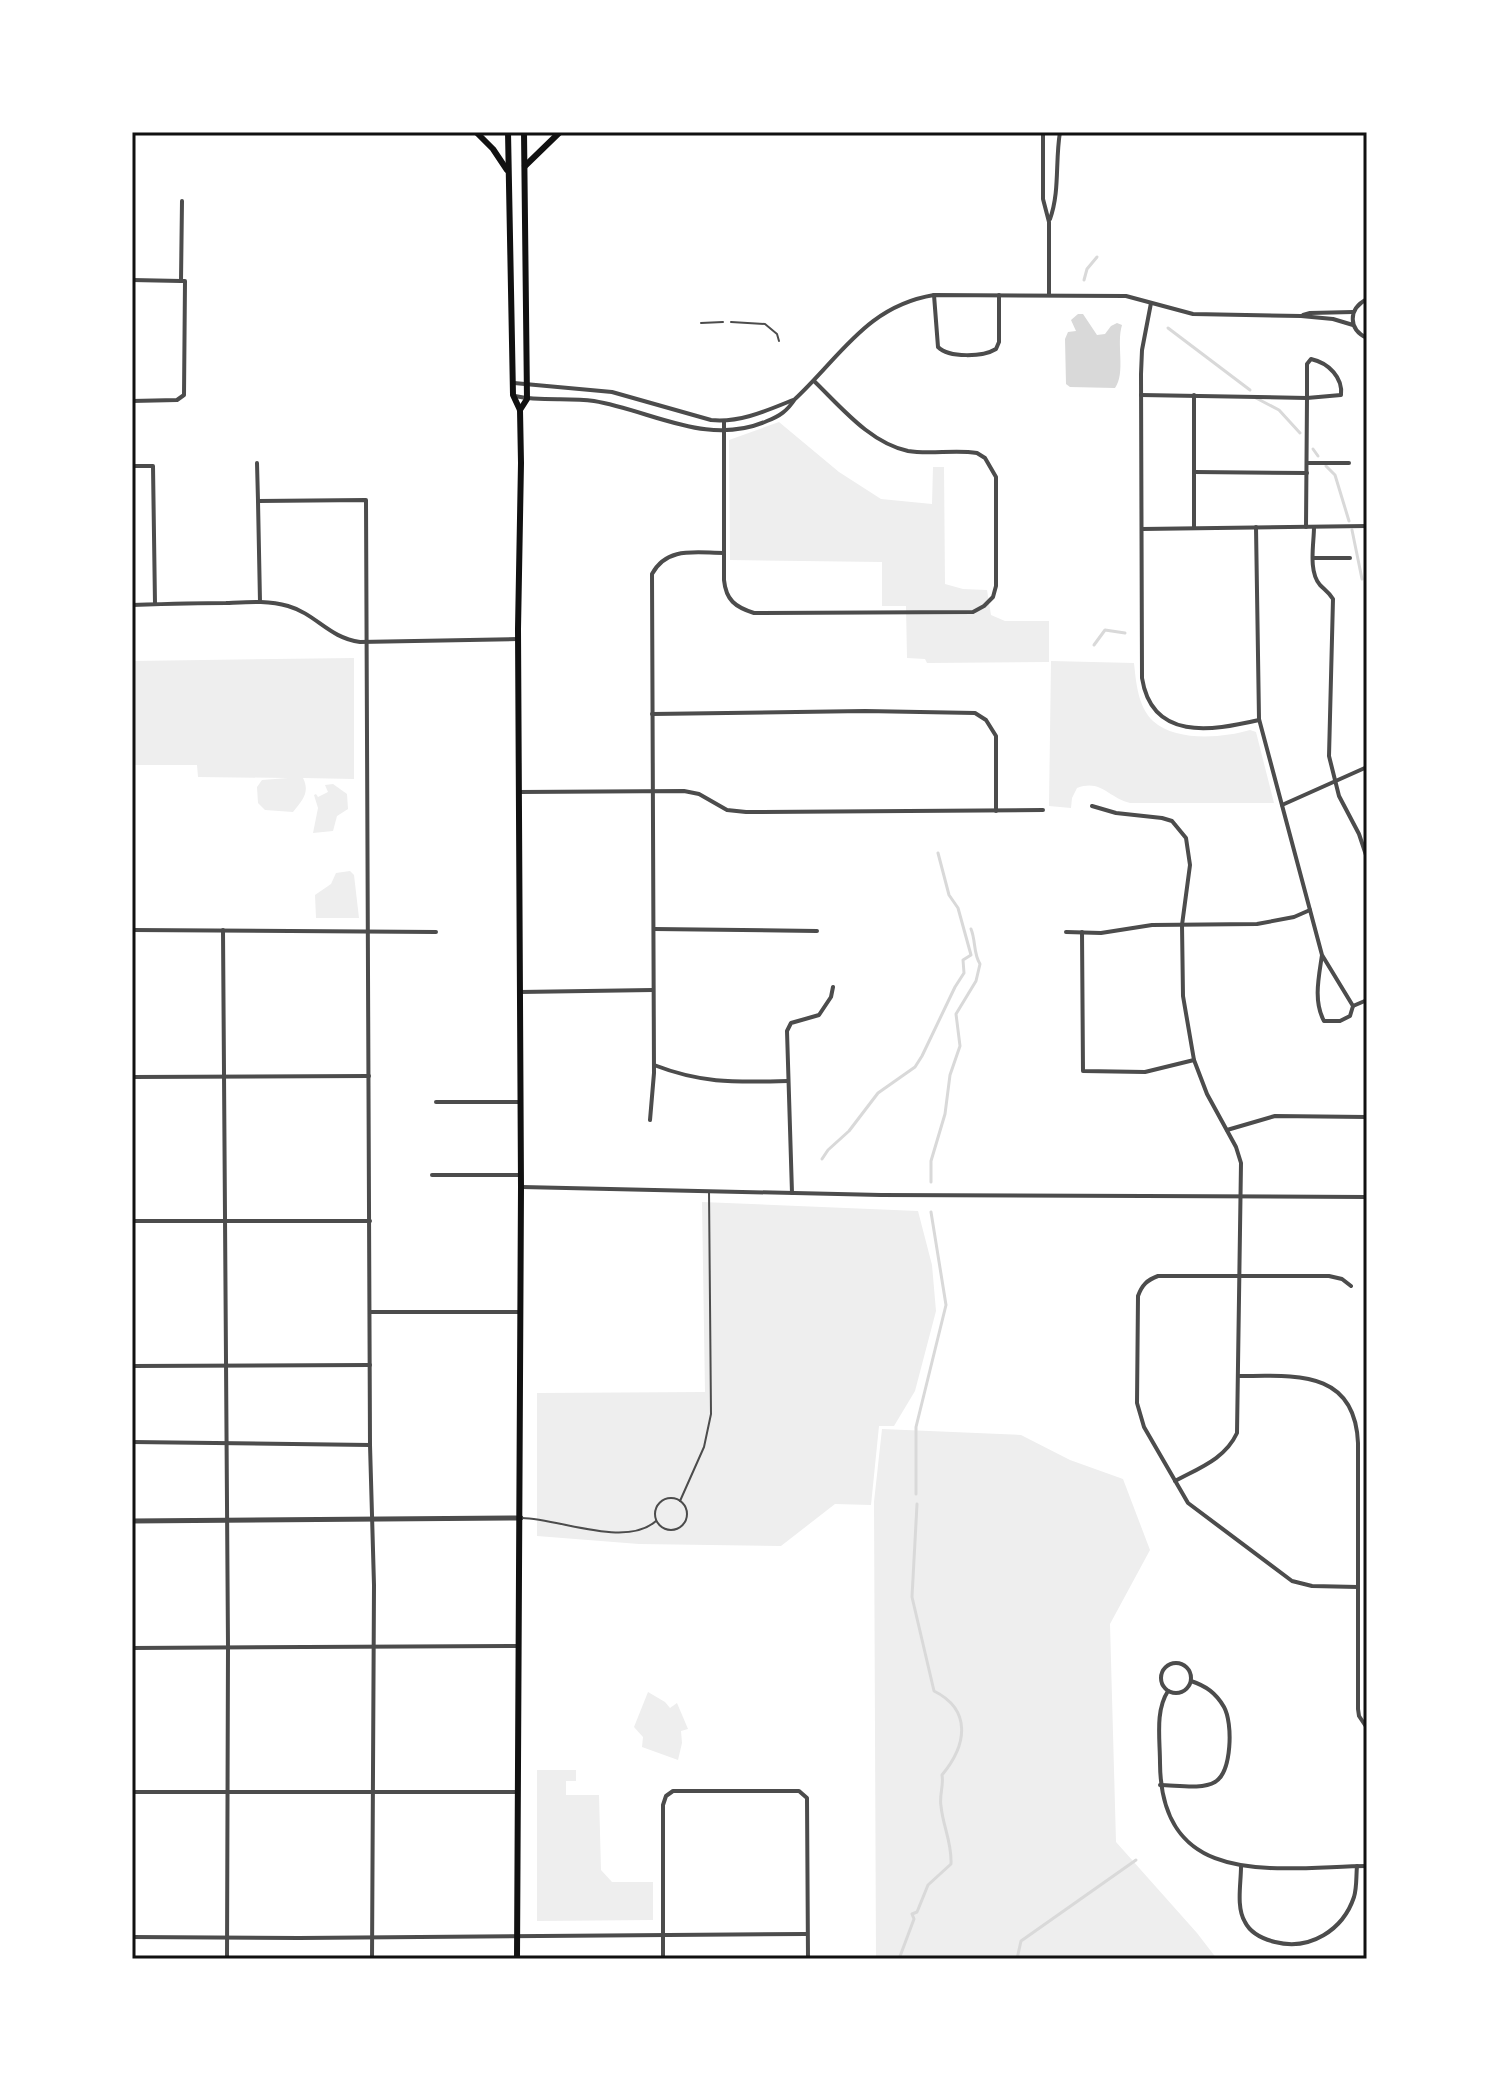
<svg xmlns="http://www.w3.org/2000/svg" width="1499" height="2091" font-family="'Roboto Condensed',sans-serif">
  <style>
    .green { fill: #eee }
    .water { fill: #d9d9d9 }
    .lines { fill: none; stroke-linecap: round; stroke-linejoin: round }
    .stream { stroke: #d9d9d9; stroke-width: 3 }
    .service { stroke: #4c4c4c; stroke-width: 2 }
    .minor { stroke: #4c4c4c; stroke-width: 4 }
    .tertiary { stroke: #4c4c4c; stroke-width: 5 }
    .primary { stroke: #111; stroke-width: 6 }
    .neatline { fill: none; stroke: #111; stroke-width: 3 }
  </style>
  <rect width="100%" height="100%" fill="#fff"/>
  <!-- green -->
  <g class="green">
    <path d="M779,422l60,50 42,27 51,5 1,-37h11l1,117 18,5 24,1 4,25 14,6h44v41l-122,1 -2,-4 -18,-1 -1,-52h-24v-44l-152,-2 -1,-120z"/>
    <path d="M354,658v121l-51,-1c7,14 0,22 -10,34l-28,-2 -7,-7 -1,-16 5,-7 26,-2 -90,-1 -1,-12h-65v-104z"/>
    <path d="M1051,661l83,2c2,19 4,44 19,58 23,21 70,17 97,9l6,2 18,71h-144c-22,-5 -28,-24 -53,-15l-5,10 -1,10 -22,-2z"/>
    <path d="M333,784l14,10 1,15 -11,7 -4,15 -20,2 5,-25 -4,-13 2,-1 2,3 10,-5 -3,-7z"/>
    <path d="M350,871l4,4 5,43h-43l-1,-23 16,-11 5,-11z"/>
    <path d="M702,1202l216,9 14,54 4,46 -21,80 -21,35h-15l-8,79 -36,-1 -54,42 -142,-2 -102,-8v-143l168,-1z"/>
    <path d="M882,1429l139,6 49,25 53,19 27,71 -40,74 6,218 81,91 20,26h-341l-2,-457z"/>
    <path d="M648,1692l17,10 5,6 7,-5 11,26 -7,2 1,12 -4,17 -36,-13 1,-10 -9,-10z"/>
    <path d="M537,1770h39v11h-10v14h33l2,75 11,12h41v38l-116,1z"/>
  </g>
  <!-- water -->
  <path class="water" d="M1078,314h5l14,21 8,-1 6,-8 6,-3 5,2c-6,19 4,48 -7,63l-45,-1 -4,-3 -1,-45 3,-7 8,-1 -5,-11z"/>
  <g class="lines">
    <!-- stream -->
    <g class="stream">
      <path d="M1084,280l3,-11 10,-12"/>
      <path d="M1168,328l82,62"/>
      <path d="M1256,398l23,12 21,23"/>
      <path d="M1313,449l5,7"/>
      <path d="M1326,466l9,9 14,46"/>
      <path d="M1352,530l10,49"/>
      <path d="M1094,645l11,-15 20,3"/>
      <path d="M822,1159l6,-9 21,-19 29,-38 37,-26 7,-11 33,-69 9,-14 -1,-13 8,-5 -13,-47 -9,-13 -11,-42"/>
      <path d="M931,1182v-21l14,-47 5,-39 10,-29 -4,-32 20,-33 4,-17c-7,-11 -4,-23 -9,-35"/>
      <path d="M916,1494v-67l30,-122 -15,-93"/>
      <path d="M899,1959l15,-40 -2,-5 5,-2 11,-27 23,-21c1,-22 -8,-37 -10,-58 -2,-11 3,-20 1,-31 25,-30 30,-65 -8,-84l-22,-94 5,-93"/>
      <path d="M1017,1959l4,-18 115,-81"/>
    </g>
    <!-- service -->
    <g class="service">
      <path d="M731,322l34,2 12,10 2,7"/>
      <path d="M701,323l22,-1"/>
      <circle cx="671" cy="1514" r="16"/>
      <path d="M680,1501l24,-54 7,-33 -2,-223"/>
      <path d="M522,1518c39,1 104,30 134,3"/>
    </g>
    <!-- minor -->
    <g class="minor">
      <path d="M1043,132v67l6,23v73"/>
      <path d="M1050,219c10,-28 5,-57 10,-87"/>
      <path d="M132,280l49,1"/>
      <path d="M934,295l4,52c11,11 45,10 58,2l3,-7v-47"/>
      <path d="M1367,299c-19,10 -19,30 0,39"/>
      <path d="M1151,303l-9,47 -1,24 1,304c10,63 69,53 117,42"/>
      <path d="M1303,315l7,-2 43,-1"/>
      <path d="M1311,359c18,4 32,19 30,36l-34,3v-34z"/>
      <path d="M514,383l98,9 99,28c28,3 55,-9 82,-20"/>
      <path d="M1141,395l166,3 -1,129"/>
      <path d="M1194,395v133"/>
      <path d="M515,396c27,6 53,1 79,5 59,10 113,46 173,20 13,-5 20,-10 28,-22 46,-43 72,-93 139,-104l192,1 67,18 108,2 32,3 20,6"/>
      <path d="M132,401l45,-1 7,-5 1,-114h-4l1,-80"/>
      <path d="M724,422v158c2,20 11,27 30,33l219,-1 11,-6 9,-9 3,-11v-109l-11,-19 -8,-5c-23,-4 -46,2 -69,-2 -38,-8 -67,-44 -94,-70"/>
      <path d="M257,463l1,38 108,-1 4,945 4,140 -2,374"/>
      <path d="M1307,463h42"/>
      <path d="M132,466h21l2,138"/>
      <path d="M1194,472l113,1"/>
      <path d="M258,501l2,101"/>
      <path d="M1256,527l3,192 63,236 31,51 -3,10 -10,5h-16c-11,-20 -5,-45 -2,-66"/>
      <path d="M1314,527c0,17 -6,44 6,58 5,5 9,7 13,14l-4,157 10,40 20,38 8,24"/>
      <path d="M1142,529l225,-3"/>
      <path d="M1313,558h37"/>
      <path d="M132,605c31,-1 63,-2 94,-2 21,-1 42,-3 62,3 28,8 41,32 72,36l158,-3"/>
      <path d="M652,714l213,-3 110,2 11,7 10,16v75"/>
      <path d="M519,792l165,-1 15,3 28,16 19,2 297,-2"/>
      <path d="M1282,805l85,-38"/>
      <path d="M1092,806l24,7 46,5 10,3 14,17 4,27 -8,60 1,71 11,64 13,34 29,53 5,16 -4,270c-12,26 -38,35 -62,48"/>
      <path d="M654,929l163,2"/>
      <path d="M132,930l304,2"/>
      <path d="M223,930l5,717 -1,312"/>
      <path d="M1066,932l35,1 51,-8 105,-1 37,-7 16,-7"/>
      <path d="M1082,932l1,139 62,1 49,-12"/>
      <path d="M520,992l133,-2"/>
      <path d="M1353,1006l14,-6"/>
      <path d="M654,1065c49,19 82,17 134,16"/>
      <path d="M132,1077l237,-1"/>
      <path d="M436,1102h85"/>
      <path d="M650,1120l4,-47 -2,-499c15,-28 44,-21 72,-21"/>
      <path d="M1227,1130l48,-14 92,1"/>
      <path d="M432,1175h89"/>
      <path d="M522,1187l359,8 486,2"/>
      <path d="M792,1193l-5,-162 4,-8 28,-8 12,-18 2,-10"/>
      <path d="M132,1221h238"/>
      <path d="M1351,1286l-9,-7 -13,-3h-171c-11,4 -16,9 -20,20l-1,107 7,24 44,76 104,78 20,5 46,1"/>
      <path d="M370,1312h149"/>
      <path d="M132,1366l238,-1"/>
      <path d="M1238,1376c55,0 117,-8 120,67v266l1,7 8,12"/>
      <path d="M132,1442l238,3"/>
      <path d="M132,1648l387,-2"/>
      <circle cx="1176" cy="1678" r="15"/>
      <path d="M1168,1691c-13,20 -8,48 -8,72 1,128 117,104 207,103"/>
      <path d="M1160,1785c16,0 42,5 55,-3 17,-10 18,-59 9,-75 -8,-14 -18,-21 -33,-26"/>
      <path d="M132,1792h385"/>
      <path d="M1241,1867c0,17 -5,40 4,55 6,12 18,17 30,20 35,9 68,-12 79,-45 3,-10 2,-21 3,-31"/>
      <path d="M132,1937l167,1 507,-4"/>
      <path d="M663,1959v-154l3,-9 7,-5h126l8,7 1,161"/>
    </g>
    <!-- tertiary -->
    <path class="tertiary" d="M132,1521l389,-3"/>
    <!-- primary -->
    <g class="primary">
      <path d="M476,132l17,17 14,21"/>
      <path d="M508,132l5,263 7,15 1,53 -3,166 3,558 -4,772"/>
      <path d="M525,166l35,-34"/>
      <path d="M520,410l7,-11 -3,-267"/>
    </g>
  </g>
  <!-- border -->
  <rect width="1499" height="2091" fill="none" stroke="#ffffff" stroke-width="268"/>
  <rect x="134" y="134" width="1231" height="1823" class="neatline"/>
</svg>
